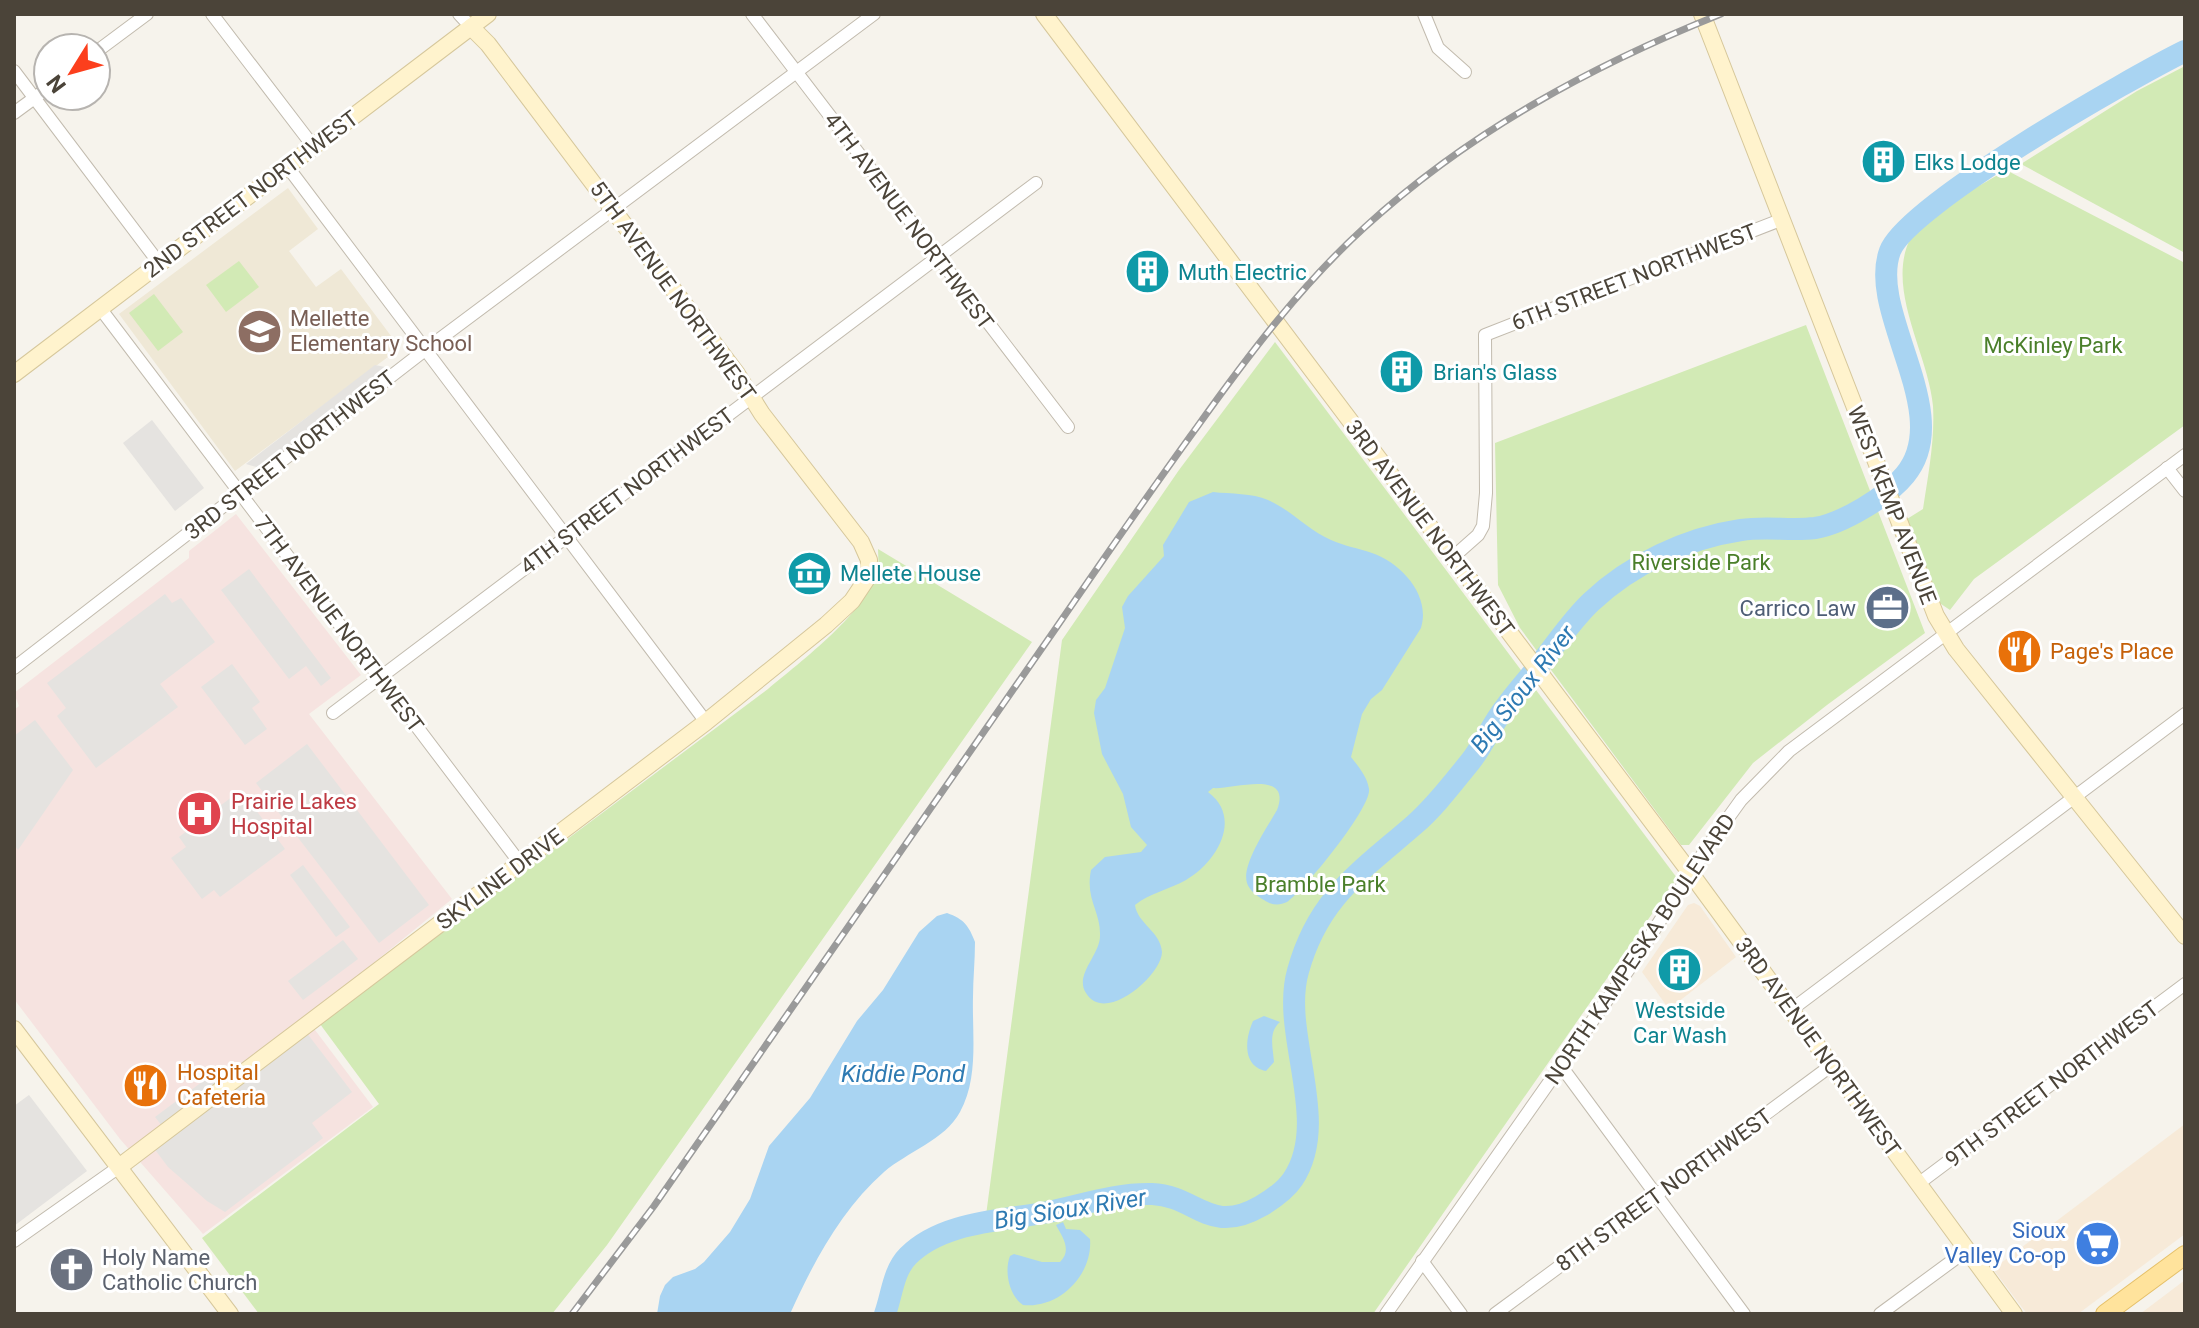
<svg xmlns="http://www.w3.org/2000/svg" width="2199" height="1328" font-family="Roboto,sans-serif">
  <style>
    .commercial { fill: #f7ead8 }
    .education { fill: #efe8d6 }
    .medical { fill: #f6e3e0 }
    .green { fill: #d2eab5 }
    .parking { fill: #e5e3e0 }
    .water { fill: #a9d4f2 }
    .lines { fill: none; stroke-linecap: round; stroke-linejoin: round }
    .river { stroke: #a9d4f2; stroke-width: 22 }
    .street-casing { stroke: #c2bbae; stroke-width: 14 }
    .secondary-casing { stroke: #d6c79b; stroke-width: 18 }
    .primary-casing { stroke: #e6c16a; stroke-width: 20 }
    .street { stroke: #fff; stroke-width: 12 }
    .secondary { stroke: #fff3cd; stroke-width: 16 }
    .primary { stroke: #ffe39c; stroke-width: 18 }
    .rail-casing { stroke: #9a9a9a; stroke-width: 7 }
    .rail { stroke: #fff; stroke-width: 4; stroke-dasharray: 12; stroke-linecap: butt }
    .labels { text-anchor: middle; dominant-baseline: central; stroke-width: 6; stroke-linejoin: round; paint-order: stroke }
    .culture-label { font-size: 22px; fill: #0d838f; stroke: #fff; text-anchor: start }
    .street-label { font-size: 22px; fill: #4b4439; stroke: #fff }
    .education-label { font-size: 22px; fill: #785e54; stroke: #fff; text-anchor: start }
    .park-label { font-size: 22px; fill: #4a7f2a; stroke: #fff }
    .service-label { font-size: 22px; fill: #4e5e75; stroke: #fff; text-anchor: end }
    .food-label { font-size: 22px; fill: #c56008; stroke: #fff; text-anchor: start }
    .health-label { font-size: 22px; fill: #be3a42; stroke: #fff; text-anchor: start }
    .shop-label { font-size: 22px; fill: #366cbe; stroke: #fff; text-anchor: end }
    .worship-label { font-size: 22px; fill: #5b616d; stroke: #fff; text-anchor: start }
    .water-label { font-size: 24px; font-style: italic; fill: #2e7ab2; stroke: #fff }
  </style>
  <rect width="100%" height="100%" fill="#f6f3ec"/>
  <!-- commercial -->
  <g class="commercial">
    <path d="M1694,903l6,3 36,51 -67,52 -27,-37 46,-67z"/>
    <path d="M2185,1124v110l-107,80h-51l-34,-45z"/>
    <path d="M2185,1280v34h-45z"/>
  </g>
  <!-- education -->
  <path class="education" d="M288,188l30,41 -29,22 27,36 25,-18 59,79 -165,123 -116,-157z"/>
  <!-- medical -->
  <path class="medical" d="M236,514l125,161 -52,39 143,185 -146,119 67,89 -170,127 -83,-95 -106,-140v-289l5,-4 -5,-13 175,-135v-7z"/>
  <!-- green -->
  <g class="green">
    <path d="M2185,66v187l-164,-89 116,-73z"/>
    <path d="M2006,170l179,93v162l-211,154 -24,31 -12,-8 -31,-83 16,-10c5,-33 12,-69 10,-103 -5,-57 -56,-129 -14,-181 10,-14 69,-43 87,-55z"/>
    <path d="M239,261l20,26 -33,25 -20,-27z"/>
    <path d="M154,294l29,38 -25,19 -29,-38z"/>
    <path d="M1806,325l119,308 -98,72 -74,58 -64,82h-8l-161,-217 -22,-43 -3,-142z"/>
    <path d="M1275,342l402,536 -304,436h-488c6,-14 7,-29 13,-43 13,-31 58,-42 87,-48l77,-583 117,-170z"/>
    <path d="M878,549l154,93 -425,603 -55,69h-293l-57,-76 177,-134 -59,-80 448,-335c31,-26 103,-80 110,-121 1,-6 0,-13 0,-19z"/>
  </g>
  <!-- parking -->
  <g class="parking">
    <path d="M375,365l25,5 -130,101 -24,-7z"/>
    <path d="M152,420l52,68 -29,23 -52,-68z"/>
    <path d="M249,569l82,109 -10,8 -15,-20 -17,13 -68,-89z"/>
    <path d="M165,594l7,9 9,-5 34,44 -55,42 18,23 -82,61 -39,-52 9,-8 -19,-25z"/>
    <path d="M232,664l28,38 -8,6 15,21 -22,16 -44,-58z"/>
    <path d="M35,720l38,50 -55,80 -4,-6v-108z"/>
    <path d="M307,744l122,161 -50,38 -123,-160z"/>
    <path d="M241,790l44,59 -65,48 -6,-7 -12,9 -31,-41 15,-11 -7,-10z"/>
    <path d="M303,865l47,62 -14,10 -46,-62z"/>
    <path d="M343,940l15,19 -55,41 -15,-19z"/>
    <path d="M303,1028l49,64 -40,31 11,15 -98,74 -18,-11 -39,-34 -18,-24 16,-12 -11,-14 63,-47 10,13z"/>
    <path d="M29,1095l58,76 -73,55v-120z"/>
  </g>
  <!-- water -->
  <g class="water">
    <path d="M1213,492c18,2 39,1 55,8 23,10 40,30 63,40 13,6 27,8 41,13 29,10 59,42 49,75l-39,62 -11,9 -9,15 -11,43c7,9 16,19 18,32 3,18 -66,103 -82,113 -8,4 -16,3 -23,-2 -7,-4 -15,-10 -17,-17 -6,-18 21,-57 30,-73 16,-42 -46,-20 -64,-22l-5,4c35,26 9,70 -22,88 -16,9 -36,13 -51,25 2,18 26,27 27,47 0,23 -57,73 -76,41 -12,-18 14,-38 14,-57 1,-25 -15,-36 -9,-66l14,-13 36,-5 6,-7 -16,-18 -8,-33 -21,-40 -8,-41 2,-13 9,-12 20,-60 -3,-21 6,-11 36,-40 -1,-11 26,-43z"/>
    <path d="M947,913c17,6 22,13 28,29 0,19 -2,37 -2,55 -1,38 6,80 -13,115 -15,28 -53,40 -76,60 -43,38 -71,91 -94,142h-133l3,-18 5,-11 8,-8 22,-8 9,-7 26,-30 20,-33 19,-53 41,-48 47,-77 26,-31 36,-58 18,-16z"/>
    <path d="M1264,1016l16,6c-12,10 -7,26 -6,40l-8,9c-24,-5 -21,-32 -13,-50z"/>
    <path d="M1063,1222l3,7 14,1 10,9c3,35 -30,70 -67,66 -14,-9 -19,-34 -13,-49l4,-2 28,8h18c12,-12 3,-24 -4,-37z"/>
  </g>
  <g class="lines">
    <!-- river -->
    <path class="river" d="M885,1314c7,-19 8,-43 23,-58 35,-35 95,-35 140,-44 34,-7 68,-19 104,-18 45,2 57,42 109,12 12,-7 24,-15 32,-27 39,-59 -13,-145 5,-208 20,-73 62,-99 116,-146 21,-18 38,-41 56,-63 13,-16 21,-36 34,-53 12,-17 27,-33 40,-50 15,-19 29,-40 47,-57 40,-38 96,-64 150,-72 25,-4 50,1 74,-2 27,-4 73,-32 90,-53 51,-61 -38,-162 -15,-224 17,-46 242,-174 295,-200"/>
    <defs>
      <g id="street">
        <path d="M212,14l101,132"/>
        <path d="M459,14l12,13"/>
        <path d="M752,14l316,413"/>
        <path d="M1424,14l14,34 27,24"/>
        <path d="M96,52l51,-38"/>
        <path d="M14,71l145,192"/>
        <path d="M14,113l34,-25"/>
        <path d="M287,166l419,556"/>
        <path d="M100,308l420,555"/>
        <path d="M2167,468l18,23"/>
        <path d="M1452,558l26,-23 5,-9 3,-33 -1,-158 298,-116"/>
        <path d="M14,668l411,-318 449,-336"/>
        <path d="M333,713l703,-530"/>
        <path d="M1791,1010l394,-296"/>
        <path d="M1561,1066l183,248"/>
        <path d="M1918,1184l267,-200"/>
        <path d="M14,1241l105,-74"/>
        <path d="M1422,1261l39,53"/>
        <path d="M1386,1314l245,-348 77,-120 33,-46 48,-49 396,-296"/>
        <path d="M1495,1314l337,-249"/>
        <path d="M1880,1314l87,-64"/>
      </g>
      <g id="secondary">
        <path d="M1044,14l648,861 322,439"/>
        <path d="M1702,14l234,602 20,33 229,287"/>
        <path d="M14,374l474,-360"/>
        <path d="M14,1029l216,285"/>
        <path d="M119,1167l587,-445 120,-97 26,-24 16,-24 1,-17 -8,-18 -99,-128 -25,-40 -249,-330 -17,-17"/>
      </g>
      <path id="primary" d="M2105,1314l80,-59"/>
    </defs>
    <!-- street casing -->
    <use href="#street" class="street-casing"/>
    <!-- secondary casing -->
    <use href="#secondary" class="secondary-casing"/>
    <!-- primary casing -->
    <use href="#primary" class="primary-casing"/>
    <!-- street -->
    <use href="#street" class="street"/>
    <!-- secondary -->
    <use href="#secondary" class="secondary"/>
    <!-- primary -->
    <use href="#primary" class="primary"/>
    <defs>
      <path id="rail" d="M572,1314l82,-108c134,-193 268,-385 402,-578 46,-67 93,-135 141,-201 50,-70 104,-142 168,-200 104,-95 226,-161 356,-213"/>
    </defs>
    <!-- rail casing -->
    <use href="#rail" class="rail-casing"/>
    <!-- rail -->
    <use href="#rail" class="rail"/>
  </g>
  <!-- icons -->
  <defs>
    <symbol id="building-disc" viewBox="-11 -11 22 22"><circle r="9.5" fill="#0f9aa8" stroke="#fff"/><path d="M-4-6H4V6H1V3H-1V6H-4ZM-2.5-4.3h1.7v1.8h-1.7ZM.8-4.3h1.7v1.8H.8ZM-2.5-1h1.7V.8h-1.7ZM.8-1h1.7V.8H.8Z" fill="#fff"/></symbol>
    <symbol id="school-disc" viewBox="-11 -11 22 22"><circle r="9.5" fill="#8d6e63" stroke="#fff"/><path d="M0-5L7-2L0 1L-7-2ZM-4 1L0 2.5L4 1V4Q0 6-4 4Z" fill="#fff"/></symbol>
    <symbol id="museum-disc" viewBox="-11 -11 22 22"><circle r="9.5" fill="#0f9aa8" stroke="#fff"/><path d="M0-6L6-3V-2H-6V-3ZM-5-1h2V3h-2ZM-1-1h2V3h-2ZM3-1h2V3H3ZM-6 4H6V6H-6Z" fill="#fff"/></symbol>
    <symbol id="office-disc" viewBox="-11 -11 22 22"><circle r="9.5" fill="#5c6f8a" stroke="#fff"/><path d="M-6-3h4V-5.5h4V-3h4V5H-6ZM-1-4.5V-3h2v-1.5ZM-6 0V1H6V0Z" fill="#fff"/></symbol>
    <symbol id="restaurant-disc" viewBox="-11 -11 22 22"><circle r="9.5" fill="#e8710a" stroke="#fff"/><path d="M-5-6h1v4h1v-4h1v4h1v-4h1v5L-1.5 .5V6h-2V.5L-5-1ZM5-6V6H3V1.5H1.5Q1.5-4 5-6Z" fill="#fff"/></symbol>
    <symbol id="hospital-disc" viewBox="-11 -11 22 22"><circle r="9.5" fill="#e0444e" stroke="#fff"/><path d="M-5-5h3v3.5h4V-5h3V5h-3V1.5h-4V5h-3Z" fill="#fff"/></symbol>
    <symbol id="supermarket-disc" viewBox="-11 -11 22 22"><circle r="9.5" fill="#3f7fe0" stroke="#fff"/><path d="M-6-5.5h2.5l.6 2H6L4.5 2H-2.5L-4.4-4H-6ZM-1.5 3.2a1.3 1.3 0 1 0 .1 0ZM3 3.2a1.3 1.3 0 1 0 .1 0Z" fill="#fff"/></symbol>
    <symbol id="church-disc" viewBox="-11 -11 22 22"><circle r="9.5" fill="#6b7280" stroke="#fff"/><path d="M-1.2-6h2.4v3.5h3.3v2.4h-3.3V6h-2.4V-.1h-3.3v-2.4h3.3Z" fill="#fff"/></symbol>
  </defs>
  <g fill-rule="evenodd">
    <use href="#building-disc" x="1858" y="136" width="51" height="51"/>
    <use href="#building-disc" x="1122" y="246" width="51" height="51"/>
    <use href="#school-disc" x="234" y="306" width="51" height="51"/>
    <use href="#building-disc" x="1376" y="346" width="51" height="51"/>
    <use href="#museum-disc" x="784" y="548" width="51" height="51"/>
    <use href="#office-disc" x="1862" y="582" width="51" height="51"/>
    <use href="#restaurant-disc" x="1994" y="626" width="51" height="51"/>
    <use href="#hospital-disc" x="174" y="788" width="51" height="51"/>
    <use href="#building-disc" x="1654" y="944" width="51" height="51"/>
    <use href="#restaurant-disc" x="120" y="1060" width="51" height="51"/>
    <use href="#supermarket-disc" x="2072" y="1218" width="51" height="51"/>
    <use href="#church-disc" x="46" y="1244" width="51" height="51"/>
  </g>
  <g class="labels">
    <!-- culture labels -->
    <g class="culture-label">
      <text x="1914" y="162">Elks Lodge</text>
      <text x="1178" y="272">Muth Electric</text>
      <text x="1433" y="372">Brian's Glass</text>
      <text x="840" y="573">Mellete House</text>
      <text x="1680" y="1010" text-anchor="middle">Westside<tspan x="1680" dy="25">Car Wash</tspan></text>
    </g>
    <!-- street labels -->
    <g class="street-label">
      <text transform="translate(251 194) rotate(-37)">2ND STREET NORTHWEST</text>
      <text transform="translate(909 221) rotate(53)">4TH AVENUE NORTHWEST</text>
      <text transform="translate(1634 277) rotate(-21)">6TH STREET NORTHWEST</text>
      <text transform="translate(673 291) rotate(54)">5TH AVENUE NORTHWEST</text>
      <text transform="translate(290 455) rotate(-38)">3RD STREET NORTHWEST</text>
      <text transform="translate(627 491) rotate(-37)">4TH STREET NORTHWEST</text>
      <text transform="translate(1892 505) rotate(69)">WEST KEMP AVENUE</text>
      <text transform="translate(1430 528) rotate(53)">3RD AVENUE NORTHWEST</text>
      <text transform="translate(339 624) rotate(53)">7TH AVENUE NORTHWEST</text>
      <text transform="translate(500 879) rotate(-37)">SKYLINE DRIVE</text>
      <text transform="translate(1640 949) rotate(-56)">NORTH KAMPESKA BOULEVARD</text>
      <text transform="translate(1818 1047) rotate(54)">3RD AVENUE NORTHWEST</text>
      <text transform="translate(2052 1084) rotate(-37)">9TH STREET NORTHWEST</text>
      <text transform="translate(1664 1190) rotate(-36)">8TH STREET NORTHWEST</text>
    </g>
    <!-- education labels -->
    <g class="education-label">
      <text x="290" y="318">Mellette<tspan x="290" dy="25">Elementary School</tspan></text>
    </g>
    <!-- park labels -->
    <g class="park-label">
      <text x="2053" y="345">McKinley Park</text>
      <text x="1701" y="562">Riverside Park</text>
      <text x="1320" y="884">Bramble Park</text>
    </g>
    <!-- service labels -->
    <g class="service-label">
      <text x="1856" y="608">Carrico Law</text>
    </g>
    <!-- food labels -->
    <g class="food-label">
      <text x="2050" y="651">Page's Place</text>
      <text x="177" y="1072">Hospital<tspan x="177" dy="25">Cafeteria</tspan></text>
    </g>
    <!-- health labels -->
    <g class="health-label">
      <text x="231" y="801">Prairie Lakes<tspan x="231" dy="25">Hospital</tspan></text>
    </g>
    <!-- shop labels -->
    <g class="shop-label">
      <text x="2066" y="1230">Sioux<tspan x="2066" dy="25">Valley Co-op</tspan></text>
    </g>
    <!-- worship labels -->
    <g class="worship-label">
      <text x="102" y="1257">Holy Name<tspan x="102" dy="25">Catholic Church</tspan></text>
    </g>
    <!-- water labels -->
    <g class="water-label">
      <text transform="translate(1523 689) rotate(-52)">Big Sioux River</text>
      <text x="903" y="1074">Kiddie Pond</text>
      <text transform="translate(1070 1209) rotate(-9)">Big Sioux River</text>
    </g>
  </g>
  <!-- border -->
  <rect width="2199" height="1328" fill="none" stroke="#4b4439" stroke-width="32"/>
  <!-- north arrow -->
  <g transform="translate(72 72) rotate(233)"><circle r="38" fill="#ffffff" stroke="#b7b4b0" stroke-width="2"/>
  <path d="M0-6L14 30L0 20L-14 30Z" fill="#fc3f1d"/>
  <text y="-12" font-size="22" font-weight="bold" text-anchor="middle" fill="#4b4439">N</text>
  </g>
</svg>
